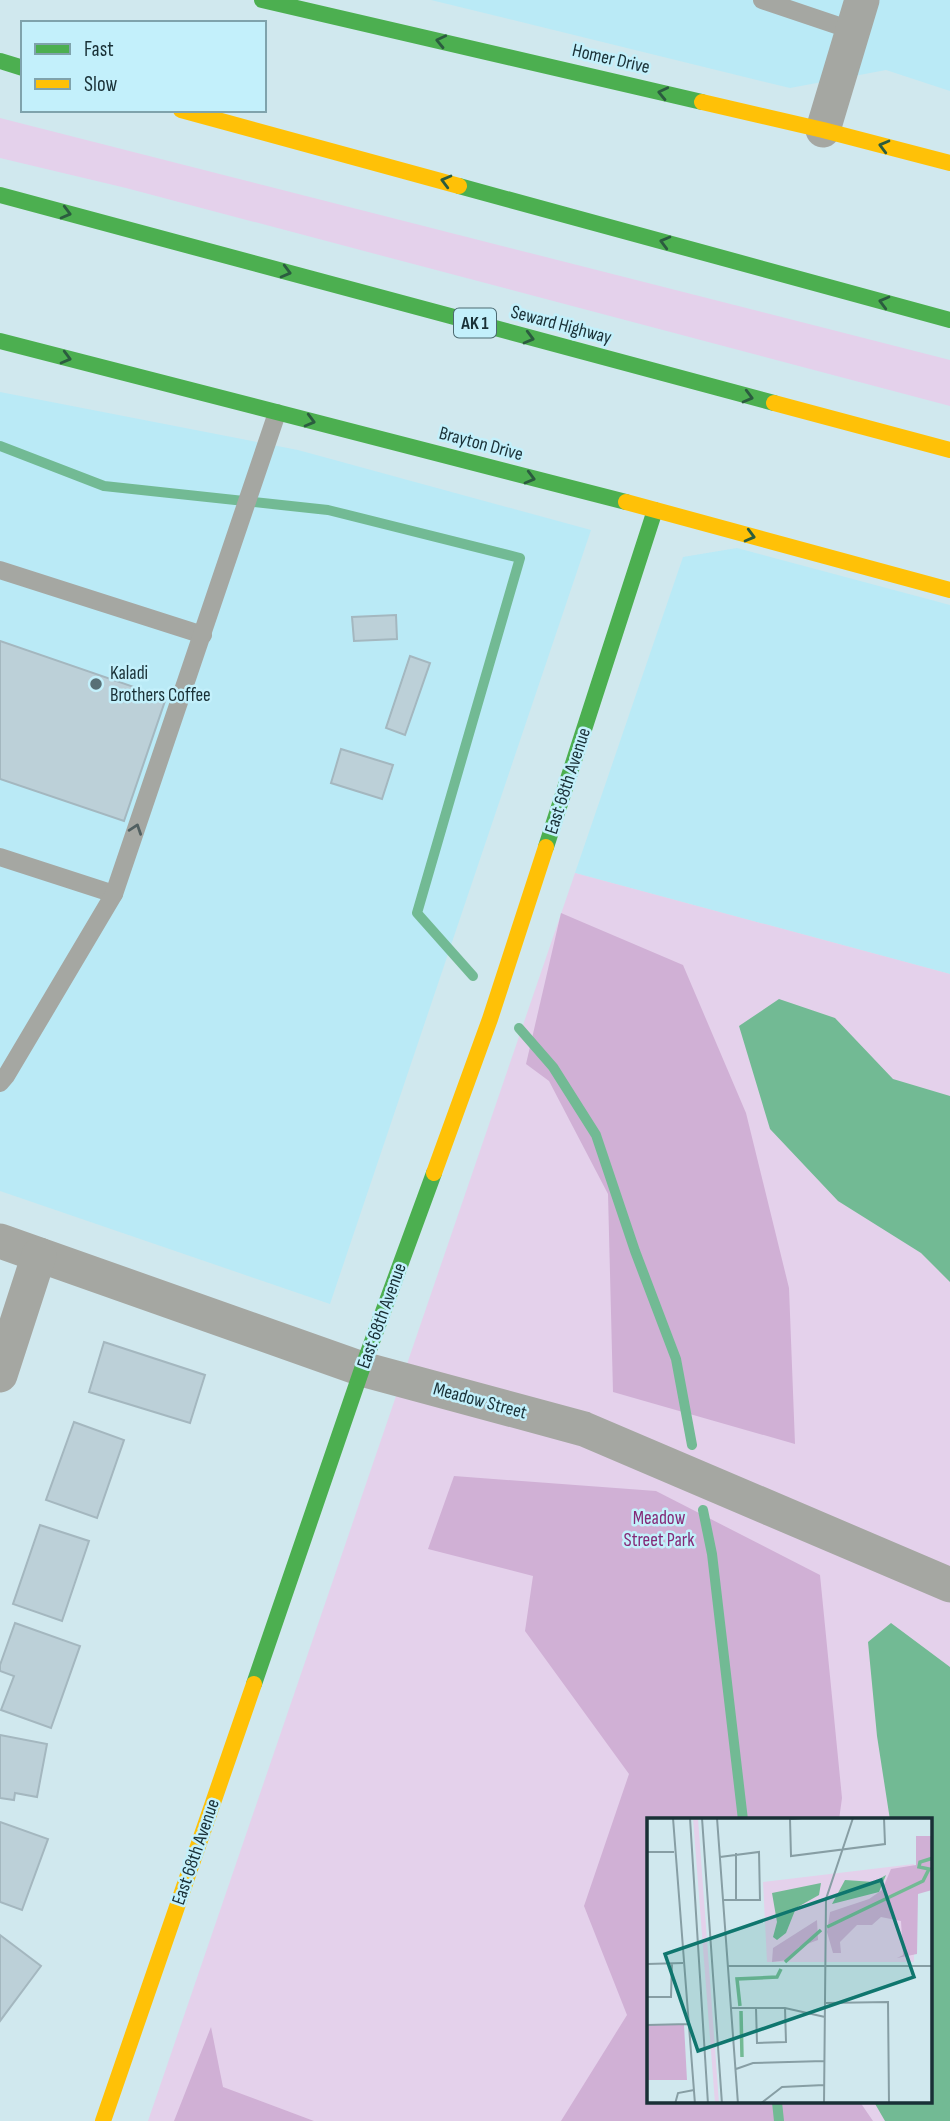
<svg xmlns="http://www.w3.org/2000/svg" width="950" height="2121" font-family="'Sofia Sans Condensed',sans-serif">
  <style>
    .built { fill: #baeaf6 }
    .green { fill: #e4d1eb; fill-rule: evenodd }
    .forest { fill: #d0b0d5 }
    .water { fill: #72ba94 }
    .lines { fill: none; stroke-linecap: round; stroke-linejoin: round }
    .stream { stroke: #72ba94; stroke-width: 10 }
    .building { fill: #bcd0d8; stroke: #a4b7bf; stroke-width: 2 }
    .lane { stroke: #a5a7a2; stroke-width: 18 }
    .street { stroke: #a5a7a2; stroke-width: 35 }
    .fast { stroke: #4caf50; stroke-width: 16 }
    .slow { stroke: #ffc107; stroke-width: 16 }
    .oneway { stroke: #2b5c3f }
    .oneway2 { stroke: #516061 }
    .poi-dot { fill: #597076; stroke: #c3f0fb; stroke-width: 2.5 }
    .labels { text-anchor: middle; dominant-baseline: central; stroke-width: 5; stroke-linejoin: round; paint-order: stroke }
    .shield { fill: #c3f0fb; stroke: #4c6a71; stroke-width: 2 }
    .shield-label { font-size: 18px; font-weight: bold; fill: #193036 }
    .street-label { font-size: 19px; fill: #193036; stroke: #c3f0fb }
    .poi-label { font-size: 19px; fill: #193036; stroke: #c3f0fb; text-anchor: start }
    .park-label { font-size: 19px; fill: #842977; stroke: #c3f0fb }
    .inset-river { fill: none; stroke: #72ba94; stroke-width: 3.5 }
    .inset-road { fill: none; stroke: #879ea4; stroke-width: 2 }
    .view { fill: #0f766e; fill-opacity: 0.15; stroke: #0f766e; stroke-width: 3.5 }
    .inset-edge { fill: none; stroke: #193036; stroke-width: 3.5 }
  </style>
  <rect width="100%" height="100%" fill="#d0e8ee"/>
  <!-- built -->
  <g class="built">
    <path d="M431,0h519v91l-64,-21 -96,18z"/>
    <path d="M0,392l298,58 293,80 -261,774 -330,-113z"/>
    <path d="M737,548l213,57v369l-375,-101 108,-316z"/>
  </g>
  <!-- green -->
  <g class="green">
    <path d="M0,118l950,242v46l-824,-218 -126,-30z"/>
    <path d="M575,873l375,101v1147h-802zM649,1820h282v282h-282z"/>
  </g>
  <!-- forest -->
  <g class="forest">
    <path d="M561,913l122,52 63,148 43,175 6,156 -182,-52 -5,-198 -59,-113 -23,-17z"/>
    <path d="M454,1476l202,15 164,84 22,223 -3,22h-190v282h211l13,19h-312l66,-106 -43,-109 45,-132 -104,-143 8,-55 -105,-27z"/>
    <path d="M211,2027l12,60 91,34h-140z"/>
  </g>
  <!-- water -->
  <g class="water">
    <path d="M779,999l56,19 58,61 57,17v186l-29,-29 -83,-52 -68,-72 -31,-103z"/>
    <path d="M891,1623l59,44v454h-65l-11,-19h57v-282h-41l-13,-84 -9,-94z"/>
  </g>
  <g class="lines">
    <!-- stream -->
    <g class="stream">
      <path d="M0,446l104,40 224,24 192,48 -103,355 56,63"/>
      <path d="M519,1028l34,39 43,68 39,116 41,108 16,86"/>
      <path d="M703,1510l9,44 31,266"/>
      <path d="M777,2102l2,19"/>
    </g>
  </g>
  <!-- building -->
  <g class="building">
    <path d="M396,615l1,24 -43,2 -2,-24z"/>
    <path d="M0,641l166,57 -42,123 -124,-42z"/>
    <path d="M410,656l20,7 -25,72 -19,-7z"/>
    <path d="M341,749l52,16 -11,34 -51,-16z"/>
    <path d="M104,1342l101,33 -15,48 -101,-31z"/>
    <path d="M74,1422l50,18 -27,78 -51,-18z"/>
    <path d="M40,1525l49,16 -27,80 -49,-17z"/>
    <path d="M15,1623l65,23 -29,82 -50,-18 13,-34 -14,-5v-6z"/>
    <path d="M0,1735l47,9 -10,53 -22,-4 -1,7 -14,-2z"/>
    <path d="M0,1822l48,17 -26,71 -22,-8z"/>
    <path d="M0,1935l41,31 -41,55z"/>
  </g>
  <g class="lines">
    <!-- lane -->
    <g class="lane">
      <path d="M762,0l89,30"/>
      <path d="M0,570l203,65"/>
      <path d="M0,857l114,37"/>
      <path d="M0,1083l6,-7 108,-182 163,-481"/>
    </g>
    <!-- street -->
    <g class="street">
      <path d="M823,130l39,-130"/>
      <path d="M0,1241l362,128 222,60 366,156"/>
      <path d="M0,1375l39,-120"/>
    </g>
    <!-- fast -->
    <g class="fast">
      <path d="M262,0l440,102"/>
      <path d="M0,61l23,7"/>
      <path d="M459,186l491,134"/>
      <path d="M0,195l774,208"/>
      <path d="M0,341l626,161"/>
      <path d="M546,847l109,-337"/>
      <path d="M254,1684l108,-315 72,-196"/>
    </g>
    <!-- slow -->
    <g class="slow">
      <path d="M702,102l121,28 127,33"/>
      <path d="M181,110l278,76"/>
      <path d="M774,403l176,47"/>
      <path d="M626,502l324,88"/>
      <path d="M434,1173l56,-154 56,-172"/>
      <path d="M103,2121l151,-437"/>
    </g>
  </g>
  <!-- one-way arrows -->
  <defs><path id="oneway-chevron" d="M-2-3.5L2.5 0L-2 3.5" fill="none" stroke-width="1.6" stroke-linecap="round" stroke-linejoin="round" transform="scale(1.75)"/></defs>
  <g class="oneway">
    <use href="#oneway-chevron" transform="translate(441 41) rotate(-167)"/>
    <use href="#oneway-chevron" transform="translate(663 93) rotate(-167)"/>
    <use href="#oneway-chevron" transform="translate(884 146) rotate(-165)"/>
    <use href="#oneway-chevron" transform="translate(446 181) rotate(-165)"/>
    <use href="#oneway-chevron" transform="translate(66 213) rotate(15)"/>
    <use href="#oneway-chevron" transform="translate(665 242) rotate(-165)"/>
    <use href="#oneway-chevron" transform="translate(286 272) rotate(15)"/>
    <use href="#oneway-chevron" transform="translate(884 302) rotate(-165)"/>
    <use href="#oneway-chevron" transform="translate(529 338) rotate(15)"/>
    <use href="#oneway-chevron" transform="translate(66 358) rotate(15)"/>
    <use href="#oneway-chevron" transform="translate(748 397) rotate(15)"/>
    <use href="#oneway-chevron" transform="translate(310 421) rotate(15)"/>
    <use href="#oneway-chevron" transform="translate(530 478) rotate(15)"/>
    <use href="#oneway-chevron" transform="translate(750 536) rotate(15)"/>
  </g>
  <use class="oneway2" href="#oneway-chevron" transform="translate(136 829) rotate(-71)"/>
  <!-- markers -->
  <circle class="poi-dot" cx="96" cy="684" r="7"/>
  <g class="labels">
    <!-- shield labels -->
    <rect class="shield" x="454" y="308.5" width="42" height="29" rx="5"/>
    <g class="shield-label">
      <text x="475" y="323">AK 1</text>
    </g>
    <!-- street labels -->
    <g class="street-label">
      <text transform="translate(611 59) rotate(13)">Homer Drive</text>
      <text transform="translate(561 325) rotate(15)">Seward Highway</text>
      <text transform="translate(481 444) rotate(15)">Brayton Drive</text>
      <text transform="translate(568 781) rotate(-72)">East 68th Avenue</text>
      <text transform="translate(382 1316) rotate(-70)">East 68th Avenue</text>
      <text transform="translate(480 1401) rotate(15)">Meadow Street</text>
      <text transform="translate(196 1852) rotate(-71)">East 68th Avenue</text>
    </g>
    <!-- poi labels -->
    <g class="poi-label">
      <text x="110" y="673">Kaladi<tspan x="110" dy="22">Brothers Coffee</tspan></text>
    </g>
    <!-- park labels -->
    <g class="park-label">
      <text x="659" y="1518">Meadow<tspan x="659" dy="22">Street Park</tspan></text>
    </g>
  </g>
  <!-- overview -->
  <g transform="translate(647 1818)">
    <rect width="285" height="285" fill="#d0e8ee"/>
    <path d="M46,0h5l21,285h-4zM267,46v98h-147l-4,-80z" fill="#e4d1eb"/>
    <path d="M269,18h16v54l-14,4 -1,60 -20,4 6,-3 -2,-34 -20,-4 -9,8h-15l-17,17 1,11h-8l-6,-21 3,-20 39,-13 13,-9 9,-21 25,-4zM170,102l1,20 -19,7 -11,13 -16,2 1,-14zM0,207h37l3,55h-40z" fill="#d0b0d5"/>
    <path d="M239,57l-7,17 -47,12 13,-24 29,2zM174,65l-2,12 -23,13 -10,25 -9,7 -4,-3 4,-15 -5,-29z" fill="#72ba94"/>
    <path class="inset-river" d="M180,109l96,-46 6,-12 -10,-2 1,-5 13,-4M138,144l36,-32M93,188l-3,-27 40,-2 4,-8M94,193l1,46"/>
    <path class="inset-road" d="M26,0l22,286M43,0l18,286M55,0l20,286M70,0l21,286M155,0l-12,1 1,37 94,-12 -1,-26M0,34h27M89,35v47M73,39l39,-5 1,48h-37M0,146l36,-1M80,148h206M0,179h24l1,-34M178,185l63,-1 1,102M84,190h54l40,9M109,190l1,35 29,-1 -1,-34M0,207l42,-1M89,251l17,-6 71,-2M28,286l3,-11 16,-3M113,286l22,-17 42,-2M177,286l2,-205 27,-81"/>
    <path class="view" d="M234,62l33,97 -216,74 -33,-97z"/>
    <rect width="285" height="285" class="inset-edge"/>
  </g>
  <!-- legend -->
  <rect x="21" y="21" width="245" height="91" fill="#c3f0fb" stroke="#7fa3ac" stroke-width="2"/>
  <rect x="35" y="44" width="35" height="10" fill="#4caf50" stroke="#7fa3ac" stroke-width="2"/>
  <text x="84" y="56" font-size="21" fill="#193036">Fast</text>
  <rect x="35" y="79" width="35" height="10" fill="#ffc107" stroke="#7fa3ac" stroke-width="2"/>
  <text x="84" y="91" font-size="21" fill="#193036">Slow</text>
</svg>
